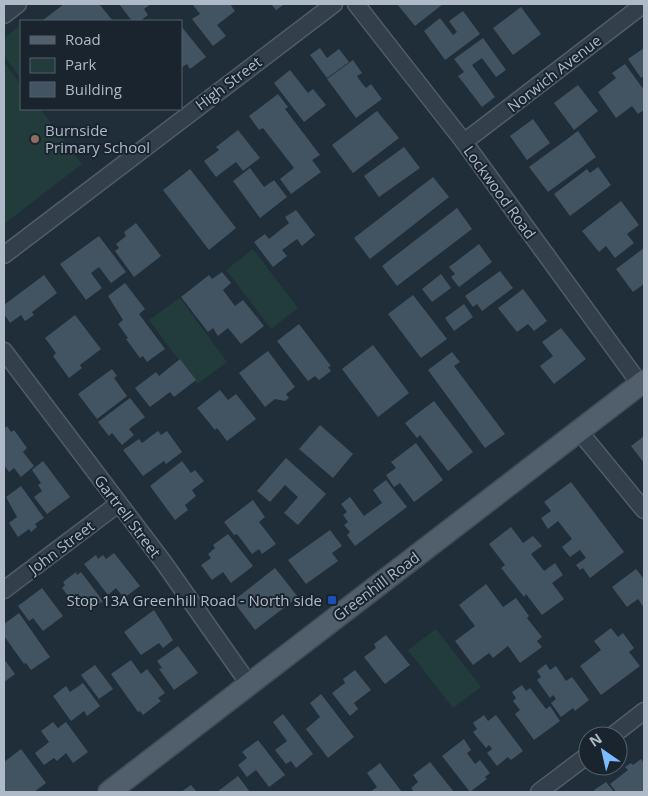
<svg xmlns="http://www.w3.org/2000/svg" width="648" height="796" font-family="'Open Sans',sans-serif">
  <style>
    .green { fill: #223b3b }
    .building { fill: #425362 }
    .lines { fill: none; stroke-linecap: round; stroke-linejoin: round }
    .minor-casing { stroke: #515d68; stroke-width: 19 }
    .major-casing { stroke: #404b57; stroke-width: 24 }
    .minor { stroke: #333f4a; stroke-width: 16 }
    .major { stroke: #515e6b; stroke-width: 21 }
    .education-dot { fill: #8d6e63; stroke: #19242f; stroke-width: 2 }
    .transit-dot { fill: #1a4fb4; stroke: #19242f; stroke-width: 2 }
    .labels { text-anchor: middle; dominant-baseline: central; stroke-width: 4; stroke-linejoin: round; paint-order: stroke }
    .street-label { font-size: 15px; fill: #aebac7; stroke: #19242f }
    .poi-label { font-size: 15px; fill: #aebac7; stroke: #19242f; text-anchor: start }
  </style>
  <rect width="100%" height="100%" fill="#202e3a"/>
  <!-- green -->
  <g class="green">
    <path d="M21,25v54l-17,-23v-18z"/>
    <path d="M4,62l17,23v24h19l42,55 -78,60z"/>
    <path d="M253,249l45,59 -27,21 -45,-59z"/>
    <path d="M180,298l47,64 -30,22 -48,-64z"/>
    <path d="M436,629l45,58 -28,21 -45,-58z"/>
  </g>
  <!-- building -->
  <g class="building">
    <path d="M64,4h35l14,17h-69l-1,-1z"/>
    <path d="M119,4h32l-7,5 4,6 -8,6h-8z"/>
    <path d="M195,4h35l5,7 -18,14 9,11 -13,10 -21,-27 8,-5 -7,-9z"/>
    <path d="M271,4h14l-9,6z"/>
    <path d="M397,4h46l-28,22z"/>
    <path d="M521,7l20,27 -28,21 -20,-27z"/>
    <path d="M463,11l17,23 -35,26 -21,-29 16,-13 13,17 4,-3 -8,-11z"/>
    <path d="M181,26l25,31 -16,12 -3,-5 -6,4z"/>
    <path d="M483,38l23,32 -10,7 -14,-19 -10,7 23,32 -13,10 -24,-31 6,-4 -10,-13z"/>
    <path d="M320,48l7,10 12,-9 10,13 -22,16 -17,-23z"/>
    <path d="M644,48v28l-3,2 -13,-19z"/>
    <path d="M353,60l9,13 -5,3 4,6 5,6 5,-4 11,15 -26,19 -29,-39z"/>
    <path d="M625,64l19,26v20l-6,4 -6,-8 -16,12 -18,-26 18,-14 -4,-5z"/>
    <path d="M290,70l18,23 5,-4 13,16 -22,17 -30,-39z"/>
    <path d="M578,85l20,26 -24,19 -20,-27z"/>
    <path d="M278,94l10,13 -3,2 35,46 -8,5 9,12 -30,22 -11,-15 14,-11 -31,-40 -4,2 -10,-14z"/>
    <path d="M377,111l22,27 -46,35 -21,-28z"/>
    <path d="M533,119l17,24 -23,17 -17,-24z"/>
    <path d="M238,130l22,28 -17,13 -7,-9 -20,15 -12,-16 15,-11 -3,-3z"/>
    <path d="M578,131l18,26 -48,35 -19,-25z"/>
    <path d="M404,147l16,21 -41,29 -15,-21z"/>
    <path d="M598,167l13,18 -41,31 -16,-22 33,-25 3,4z"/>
    <path d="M250,168l14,19 10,-7 13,17 -27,21 -27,-37z"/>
    <path d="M190,169l46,59 -27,22 -46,-60z"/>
    <path d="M433,177l16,20 -79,62 -16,-21z"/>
    <path d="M621,201l18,24 -12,9 7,9 -19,15 -9,-12 -7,6 -17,-21z"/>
    <path d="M457,208l15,21 -75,57 -15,-20z"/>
    <path d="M296,210l19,25 -13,11 -5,-7 -15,11 5,6 -14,11 -19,-25 11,-8 4,5 20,-16 -4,-6z"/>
    <path d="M136,223l25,33 -27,21 -19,-26 4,-3 -3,-4 10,-8 -2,-4z"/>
    <path d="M99,236l27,36 -15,11 -12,-16 -8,6 11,15 -16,12 -26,-36z"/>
    <path d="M479,244l13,18 -33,25 -8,-10 4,-3 -6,-7z"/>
    <path d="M644,248v36l-11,8 -17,-23z"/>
    <path d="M500,271l13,17 -31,23 -5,-7 -4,3 -8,-11z"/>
    <path d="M222,272l9,11 -8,7 12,16 8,-6 21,26 -23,18 -13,-16 -10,8 -5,-8 -5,4 -27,-35 28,-22 3,4z"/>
    <path d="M441,274l10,14 -19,14 -10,-13z"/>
    <path d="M44,275l13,18 -25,19 2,3 -9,6 -4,-6 -11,8 -6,-9v-9z"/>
    <path d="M125,283l20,26 -6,5 26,35 -18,13 -4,-6 -3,2 -14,-19 2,-1 -10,-14 5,-4 -15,-24z"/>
    <path d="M523,289l24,32 -13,10 -6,-7 -11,8 -19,-24z"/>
    <path d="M413,295l34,44 -26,19 -33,-44z"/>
    <path d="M464,304l9,13 -19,14 -9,-13z"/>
    <path d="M75,315l26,34 -21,16 2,3 -13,10 -16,-22 3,-3 -11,-15z"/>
    <path d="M299,324l32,42 -3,1 3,4 -12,9 -4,-4 -7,5 -31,-40z"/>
    <path d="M561,328l25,31 -32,25 -14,-18 13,-10 -11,-14z"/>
    <path d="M373,345l36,48 -31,24 -36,-48z"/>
    <path d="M268,351l27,36 -9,7 3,4 -4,3 -10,-2 -10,8 -26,-34z"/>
    <path d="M452,352l8,10 -6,4 51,68 -20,14 -57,-78z"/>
    <path d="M180,359l16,21 -22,17 -4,-5 -20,15 -15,-19 21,-16 3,4z"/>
    <path d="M112,369l5,7 -3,2 13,18 -30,23 -19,-25z"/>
    <path d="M220,390l8,10 8,-6 20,25 -29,22 -10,-13 -2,2 -18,-22z"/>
    <path d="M130,398l15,19 -16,12 5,6 -12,10 -10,-12 -3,3 -11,-14z"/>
    <path d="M434,401l39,51 -25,19 -28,-36 -3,3 -12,-15z"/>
    <path d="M320,425l33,29 -20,24 -34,-29z"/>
    <path d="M7,426l4,6 3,-2 13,18 -4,4 11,14 -13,11 -7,-9 -5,4 -5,-7v-36z"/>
    <path d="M158,431l3,4 6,-4 15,21 -16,12 -2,-3 -21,15 -20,-26 16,-11 3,4z"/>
    <path d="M644,436v27l-13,-17z"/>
    <path d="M416,443l27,37 -29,22 -14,-19 -6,4 -8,-12 10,-7 -5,-6z"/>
    <path d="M286,458l40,36 -28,31 -14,-12 14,-16 -13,-12 -15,17 -13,-11z"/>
    <path d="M43,461l27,36 -23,17 -13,-17 8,-6 -4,-6 3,-2 -9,-13z"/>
    <path d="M182,461l9,12 4,-3 9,11 -12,9 4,6 -11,9 3,5 -13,10 -25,-34z"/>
    <path d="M386,480l21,27 -52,39 -8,-11 3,-3 -6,-7 4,-3 -5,-7 4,-3 -6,-8 9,-7 14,19 18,-13 -9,-13z"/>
    <path d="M571,482l53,70 -34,26 -7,-10 -3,2 -4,-5 10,-7 -6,-8 -10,7 -8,-10 10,-8 -14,-18 -10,8 -7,-11 10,-7 -7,-9z"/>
    <path d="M21,486l23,32 -9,6 2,3 -6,5 -2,-3 -11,8 -9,-14 8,-6 -11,-20z"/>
    <path d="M253,500l12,17 -6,5 17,22 -14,10 -3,-5 -7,5 -15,-20 -3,1 -10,-13z"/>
    <path d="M511,527l12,16 10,-7 9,10 -11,8 13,17 11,-8 8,12 -11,8 12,16 -22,16 -16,-21 -2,3 -23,-29 4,-3 -16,-21z"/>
    <path d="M330,530l12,16 -10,7 6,8 -32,23 -18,-24z"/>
    <path d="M228,534l25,32 -22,17 -8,-11 -11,8 -11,-15 10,-7 -3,-4 7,-6 -2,-3z"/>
    <path d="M114,553l26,33 -16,12 -8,-10 -8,7 -24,-31 12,-9 2,4 5,-4 3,4z"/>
    <path d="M275,568l23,29 -43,33 -22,-29z"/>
    <path d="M636,569l8,10v29l-6,-9 -11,8 -15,-20z"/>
    <path d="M76,572l1,3 4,-3 22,29 -12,9 -5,-7 -8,6 -16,-21 3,-3 -2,-3z"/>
    <path d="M486,584l17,23 13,-9 13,18 -2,2 15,19 -5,4 5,6 -22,16 -12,-17 -15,12 -4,-5 -16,12 -18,-24 20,-15 -16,-21z"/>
    <path d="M42,588l21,28 -20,15 -10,-13 -4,3 -11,-15z"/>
    <path d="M154,610l19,30 -10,8 -4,-5 -18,12 -17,-23z"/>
    <path d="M19,613l31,44 -19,13 -5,-7 -2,1 -20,-28v-12z"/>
    <path d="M611,628l7,9 5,-4 11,15 -5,4 11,14 -39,29 -21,-29 21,-16 -7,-9z"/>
    <path d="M386,635l24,30 -25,19 -21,-27 12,-9 -2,-4z"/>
    <path d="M178,646l20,27 -24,17 -15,-21 3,-1 -5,-7z"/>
    <path d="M4,659l11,15 -11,8z"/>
    <path d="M131,660l10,14 6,-5 18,24 -7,5 3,3 -18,14 -3,-4 -2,1 -27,-38z"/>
    <path d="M546,664l4,6 6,-4 10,15 6,-4 17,23 -14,11 -2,-3 -12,9 -10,-14 5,-4 -3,-4 -3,3 -13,-18 4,-3 -4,-6z"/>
    <path d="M95,665l18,24 -14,10 -18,-24z"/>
    <path d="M355,670l16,20 -17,13 4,6 -8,7 -18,-23 13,-10 -2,-4z"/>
    <path d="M83,683l17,23 -13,10 -3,-5 -13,10 -18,-25 13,-10 4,6z"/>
    <path d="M522,685l4,6 4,-3 16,21 4,-3 10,15 -26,19 -19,-26 5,-4 -7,-9 3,-3 -4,-6z"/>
    <path d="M321,694l33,43 -26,21 -22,-29 14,-12 -10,-14z"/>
    <path d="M283,714l30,40 -17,14 -5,-7 -5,3 -11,-14 12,-9 -14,-19z"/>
    <path d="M484,715l4,6 8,-6 27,36 -12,9 -3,-3 -11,9 -10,-13 5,-4 -3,-4 -3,3 -13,-16 4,-3 -4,-6z"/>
    <path d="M53,722l5,6 8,-6 22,30 -15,11 -7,-10 -9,8 -3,-3 -10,7 -9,-12 14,-11 -8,-11z"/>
    <path d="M464,739l7,11 -4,3 8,11 5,-4 10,13 -5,4 2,2 -17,13 -28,-36z"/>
    <path d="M258,740l27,35 -16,12 -13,-17 -9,7 -9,-12 9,-7 -5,-6z"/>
    <path d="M21,749l25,34 -12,9h-30v-30z"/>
    <path d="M641,759l3,4v29h-28l-6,-8 18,-14 -3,-3 6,-4 2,2z"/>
    <path d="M430,762l24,30h-40l-3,-4 7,-6 -5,-7z"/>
    <path d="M380,763l22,29h-32l7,-5 -10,-14z"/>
    <path d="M238,776l12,16h-33z"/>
    <path d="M606,782l8,10h-19l-1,-2z"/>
    <path d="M191,785l6,7h-16z"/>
  </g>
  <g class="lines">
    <defs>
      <g id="minor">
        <path d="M356,4l108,138 176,242"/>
        <path d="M4,15l14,-11"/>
        <path d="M464,142l180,-138"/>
        <path d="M4,255l330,-251"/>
        <path d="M4,351l160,212 85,121"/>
        <path d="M579,431l65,79"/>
        <path d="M4,590l114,-86"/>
        <path d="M612,736l32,-25"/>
        <path d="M539,792l49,-37"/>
      </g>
      <path id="major" d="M109,792l535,-411"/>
    </defs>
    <!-- minor casing -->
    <use href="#minor" class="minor-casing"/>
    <!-- major casing -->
    <use href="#major" class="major-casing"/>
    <!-- minor -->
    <use href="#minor" class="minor"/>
    <!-- major -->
    <use href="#major" class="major"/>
  </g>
  <!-- markers -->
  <circle class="education-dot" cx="35" cy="139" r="5"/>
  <rect class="transit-dot" x="327" y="595" width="10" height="10" rx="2.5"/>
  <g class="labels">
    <!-- street labels -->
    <g class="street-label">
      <text transform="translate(554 73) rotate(-38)">Norwich Avenue</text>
      <text transform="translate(228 83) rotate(-37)">High Street</text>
      <text transform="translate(500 192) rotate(54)">Lockwood Road</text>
      <text transform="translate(128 516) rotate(53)">Gartrell Street</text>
      <text transform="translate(61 547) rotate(-37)">John Street</text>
      <text transform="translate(376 586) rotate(-37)">Greenhill Road</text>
    </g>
    <!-- poi labels -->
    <g class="poi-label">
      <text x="45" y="130">Burnside<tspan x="45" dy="17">Primary School</tspan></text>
      <text x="322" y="600" text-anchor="end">Stop 13A Greenhill Road - North side</text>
    </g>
  </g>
  <!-- border -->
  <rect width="648" height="796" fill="none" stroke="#aebac7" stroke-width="10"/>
  <!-- legend -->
  <rect x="20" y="20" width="162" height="90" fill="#19242f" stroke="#55606c"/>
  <rect x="30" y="36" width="25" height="8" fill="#515e6b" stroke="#55606c"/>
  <text x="65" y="45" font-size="15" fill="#aebac7">Road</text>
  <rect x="30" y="58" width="25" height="15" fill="#223b3b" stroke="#55606c"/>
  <text x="65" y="70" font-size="15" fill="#aebac7">Park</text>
  <rect x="30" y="82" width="25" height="15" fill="#425362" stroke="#55606c"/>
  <text x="65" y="95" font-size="15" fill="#aebac7">Building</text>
  <!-- north arrow -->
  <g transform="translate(603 751) rotate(326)"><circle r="24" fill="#19242f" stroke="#55606c"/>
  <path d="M0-4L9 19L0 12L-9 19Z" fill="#7cbbfe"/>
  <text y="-8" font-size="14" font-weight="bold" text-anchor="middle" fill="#aebac7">N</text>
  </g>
</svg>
